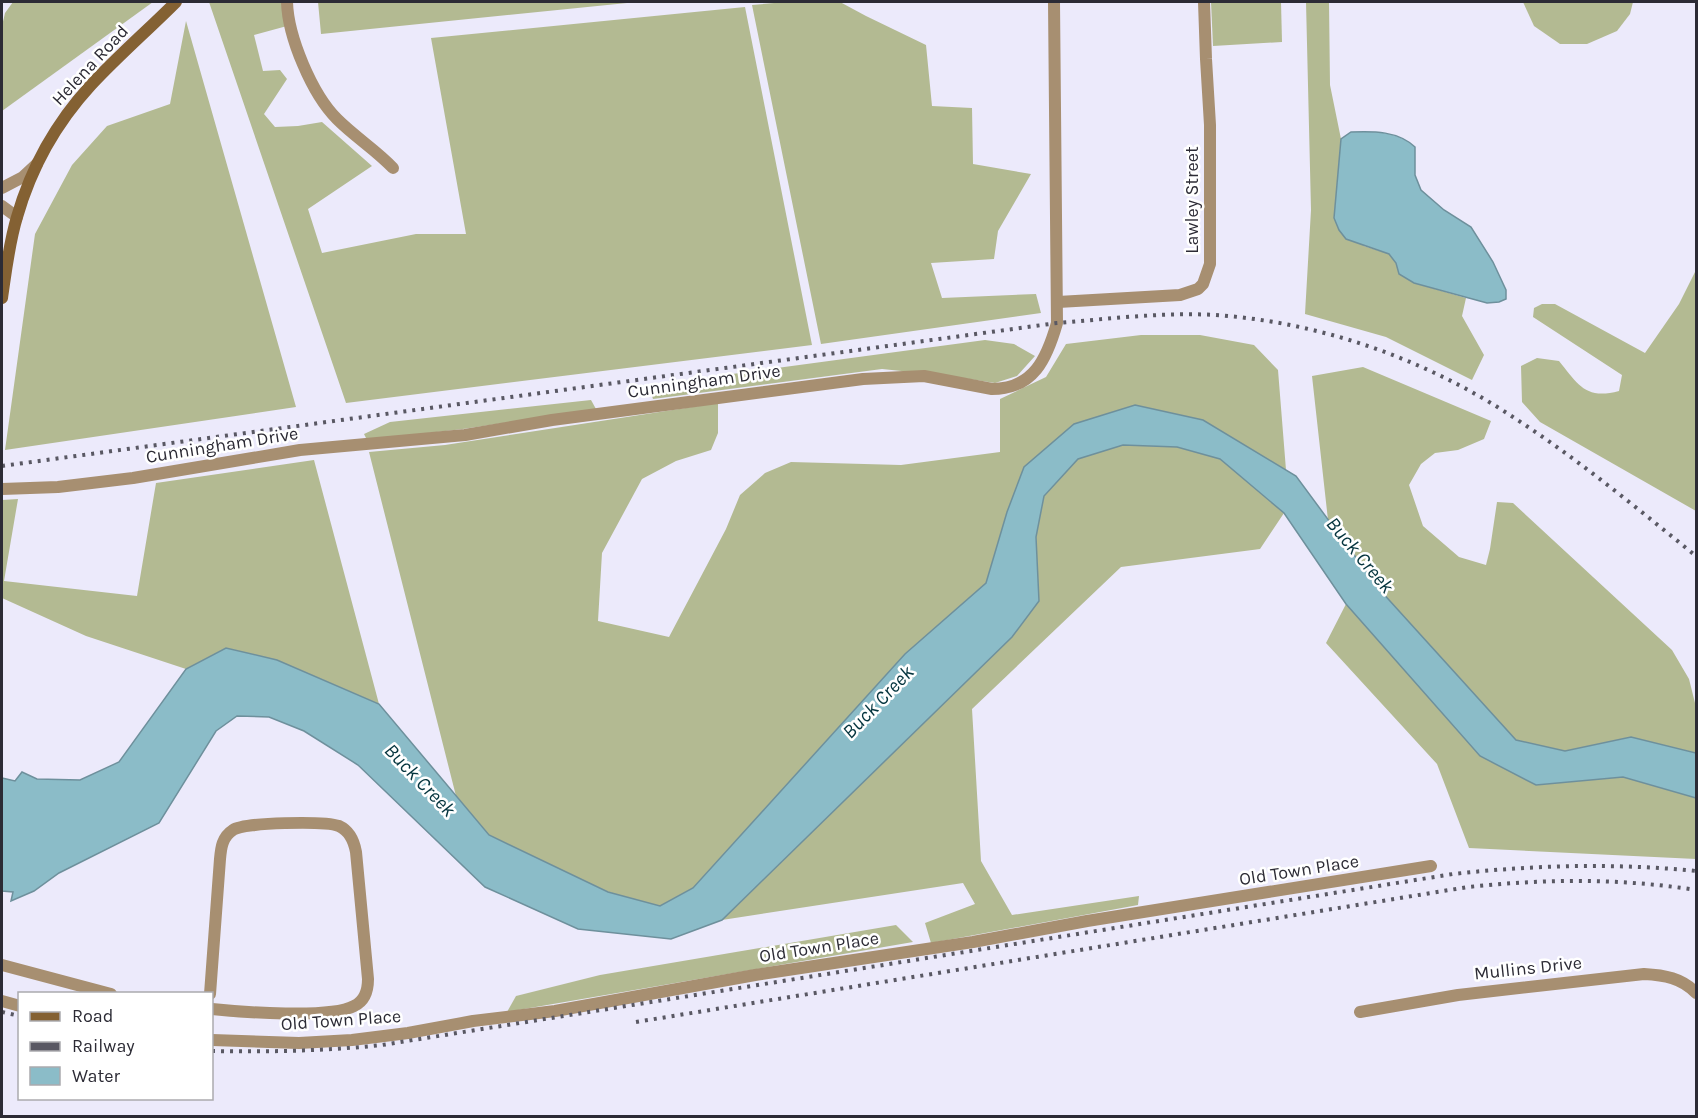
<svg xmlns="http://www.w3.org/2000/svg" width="1698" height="1118" font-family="Karla,sans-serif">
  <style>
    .forest { fill: #b3ba92 }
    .water { fill: #8bbcc8; stroke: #6e909c; stroke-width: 1.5 }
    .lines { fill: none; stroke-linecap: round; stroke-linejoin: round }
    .minor { stroke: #a78f71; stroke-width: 12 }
    .tertiary { stroke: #a78f71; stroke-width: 12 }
    .secondary { stroke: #846133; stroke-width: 12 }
    .rail { stroke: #595863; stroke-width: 4; stroke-dasharray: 3 6; stroke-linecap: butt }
    .labels { text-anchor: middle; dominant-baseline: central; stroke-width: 5; stroke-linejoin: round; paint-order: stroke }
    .street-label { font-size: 18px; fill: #2c2b35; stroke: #fff }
    .water-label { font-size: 20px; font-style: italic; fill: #04343e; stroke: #fff }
  </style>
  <rect width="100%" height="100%" fill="#eceafb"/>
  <!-- forest -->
  <g class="forest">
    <path d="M13,2h140l-151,109v-85l3,-13z"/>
    <path d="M209,2h74l4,24 -33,9 9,36 17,-1 7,9 -23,35 11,13 23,-1 24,-4 50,44 -64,43 14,44 94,-19h50l-35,-196 314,-31 67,338 -466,58z"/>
    <path d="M318,2h319l-316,32z"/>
    <path d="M786,2h54l26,14 60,29 6,61 40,2 1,56 58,10 -33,57 -4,28 -63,4 11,35 94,-4 5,19 -220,31 -69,-339z"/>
    <path d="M1211,2h70l1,40 -69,4z"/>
    <path d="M1306,2h23l1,83 11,54 -7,79 30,28 25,8 7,9 3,11 15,9 52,15 -4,18 22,39 -12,25 -86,-43 -81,-23 6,-104z"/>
    <path d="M1523,2h110l-3,12 -13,17 -30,13h-27l-26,-18z"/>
    <path d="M186,21l110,386 -291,43 30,-216 37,-69 35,-39 63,-22z"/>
    <path d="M1696,270v241l-156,-89 -18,-20 -1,-36 16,-8 22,3c19,23 26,39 60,30l3,-16 -89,-58 1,-9 8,-4h13l90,49 34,-49z"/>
    <path d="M1141,335h59l54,10 24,25 8,100 -83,-50 -68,-15 -128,107 -21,71 -81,71 -212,234 -33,18 -52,-14 -119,-57 -33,-39 -87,-344 76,-7 273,-42v30l-7,17 -35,11 -34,18 -40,74 -4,68 71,16 57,-108 14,-34 25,-22 26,-11 110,3 99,-13v-53l46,-22 20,-33z"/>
    <path d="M985,340l29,4 21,12 -18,20 -22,7 -45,-7 -68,-7 -229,30 -4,-12 46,-8z"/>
    <path d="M1363,367l128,54 -7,18 -26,11 -23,3 -14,11 -12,21 14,41 36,31 27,8 4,-16 7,-47 16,1 159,147 17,29 7,28v46l-65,-16 -66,14 -49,-11 -136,-150 -52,-70 -16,-144z"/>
    <path d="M591,400l5,9 -133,20 -96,11 -3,-6 26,-12z"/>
    <path d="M1123,445l54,2 43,12 64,54 -24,36 -139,18 -149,142 9,152 31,54 127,-19 -1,9 -207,38 -6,-20 50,-19 -12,-21 -241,37 290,-283 27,-36 -3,-64 8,-41 34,-38z"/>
    <path d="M314,460l65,244 -102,-44 -51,-12 -40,21 -100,-33 -84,-38v-98l16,-1 -14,82 133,15 19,-113z"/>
    <path d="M1346,604l134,152 56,29 87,-8 73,21v61l-227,-11 -32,-84 -111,-121z"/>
    <path d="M896,925l17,17 -406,70 9,-16 84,-21z"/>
  </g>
  <!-- water -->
  <g class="water">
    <path d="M1351,132c23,-1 47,-1 64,15v28l6,15 23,20 27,17 22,35 13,28v9l-7,3 -12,1 -73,-20 -15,-9 -3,-11 -7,-9 -43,-15 -7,-9 -5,-12 7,-79z"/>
    <path d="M1135,405l68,15 93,56 84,114 136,150 49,11 66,-14 65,16v45l-73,-21 -87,8 -56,-29 -134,-152 -62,-91 -64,-54 -43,-12 -54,-2 -45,14 -34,37 -8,41 3,64 -27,36 -290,283 -51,19 -93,-10 -93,-42 -127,-122 -54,-34 -35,-14 -32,-1 -21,15 -57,92 -100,50 -25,18 -23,10 2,-9 -11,-1v-113l13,3 7,-9 15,7 43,1 39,-18 67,-93 40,-21 51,12 102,44 110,131 119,57 52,14 33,-18 212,-234 81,-71 21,-71 17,-45 50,-43z"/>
  </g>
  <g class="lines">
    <!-- minor -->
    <g class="minor">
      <path d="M287,2c1,35 25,92 50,117 18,18 39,31 56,49"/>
      <path d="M2,206l15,11"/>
      <path d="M1058,302l122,-7 18,-6 5,-5 7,-20v-139l-4,-66 -2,-57"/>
      <path d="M2,489l56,-2 75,-9 167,-28 165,-15 87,-15 311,-41 61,-3 68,13c42,0 55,-31 65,-66l-3,-321"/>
      <path d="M2,965l109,29"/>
      <path d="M210,994l10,-135c1,-11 2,-22 13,-29 11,-8 92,-9 106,-4 11,5 15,15 17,26l12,127c0,12 -3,22 -14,27 -23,13 -113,6 -142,3"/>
      <path d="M2,1001l18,5"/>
      <path d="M1360,1012l98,-17 186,-21c20,1 38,4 52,19"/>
      <path d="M212,1040l87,3 53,-3 56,-7 65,-12 82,-10 200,-36 218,-33 114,-21 344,-55"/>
    </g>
    <!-- tertiary -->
    <path class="tertiary" d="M2,188l21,-11 14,-13"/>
    <!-- secondary -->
    <path class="secondary" d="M2,298c4,-27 7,-55 15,-81 14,-49 40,-95 74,-132 27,-29 57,-55 85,-83"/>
    <!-- rail -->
    <g class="rail">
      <path d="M2,466l1055,-143c52,-4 105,-11 158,-8 106,7 213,45 301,104 63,41 122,90 180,137"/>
      <path d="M2,1012l18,4"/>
      <path d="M636,1022l832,-135c77,-8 151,-9 228,3"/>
      <path d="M212,1051c57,1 113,0 170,-6l1071,-171c82,-9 162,-11 243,-3"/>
    </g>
  </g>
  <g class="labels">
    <!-- street labels -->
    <g class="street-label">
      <text transform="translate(90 65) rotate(-47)">Helena Road</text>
      <text transform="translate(1192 200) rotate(-90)">Lawley Street</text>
      <text transform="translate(704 381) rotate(-8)">Cunningham Drive</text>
      <text transform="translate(222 445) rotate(-9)">Cunningham Drive</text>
      <text transform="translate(1299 870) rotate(-9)">Old Town Place</text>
      <text transform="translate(819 947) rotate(-9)">Old Town Place</text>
      <text transform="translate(1528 968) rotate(-6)">Mullins Drive</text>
      <text transform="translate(341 1020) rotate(-4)">Old Town Place</text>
    </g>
    <!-- water labels -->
    <g class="water-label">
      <text transform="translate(1360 555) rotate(50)">Buck Creek</text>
      <text transform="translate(878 702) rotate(-46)">Buck Creek</text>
      <text transform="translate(420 780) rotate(46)">Buck Creek</text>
    </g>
  </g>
  <!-- border -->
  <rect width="1698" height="1118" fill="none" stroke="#2c2b35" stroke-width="6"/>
  <!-- legend -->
  <rect x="18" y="992" width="195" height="108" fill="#ffffff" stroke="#abaaae" stroke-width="1.5"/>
  <rect x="30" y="1012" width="30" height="9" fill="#846133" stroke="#abaaae" stroke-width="1.5"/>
  <text x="72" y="1022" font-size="18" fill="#2c2b35">Road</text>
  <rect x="30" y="1042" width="30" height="9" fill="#595863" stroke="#abaaae" stroke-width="1.5"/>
  <text x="72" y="1052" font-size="18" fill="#2c2b35">Railway</text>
  <rect x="30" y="1067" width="30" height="18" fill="#8bbcc8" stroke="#abaaae" stroke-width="1.5"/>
  <text x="72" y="1082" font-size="18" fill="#2c2b35">Water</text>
</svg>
